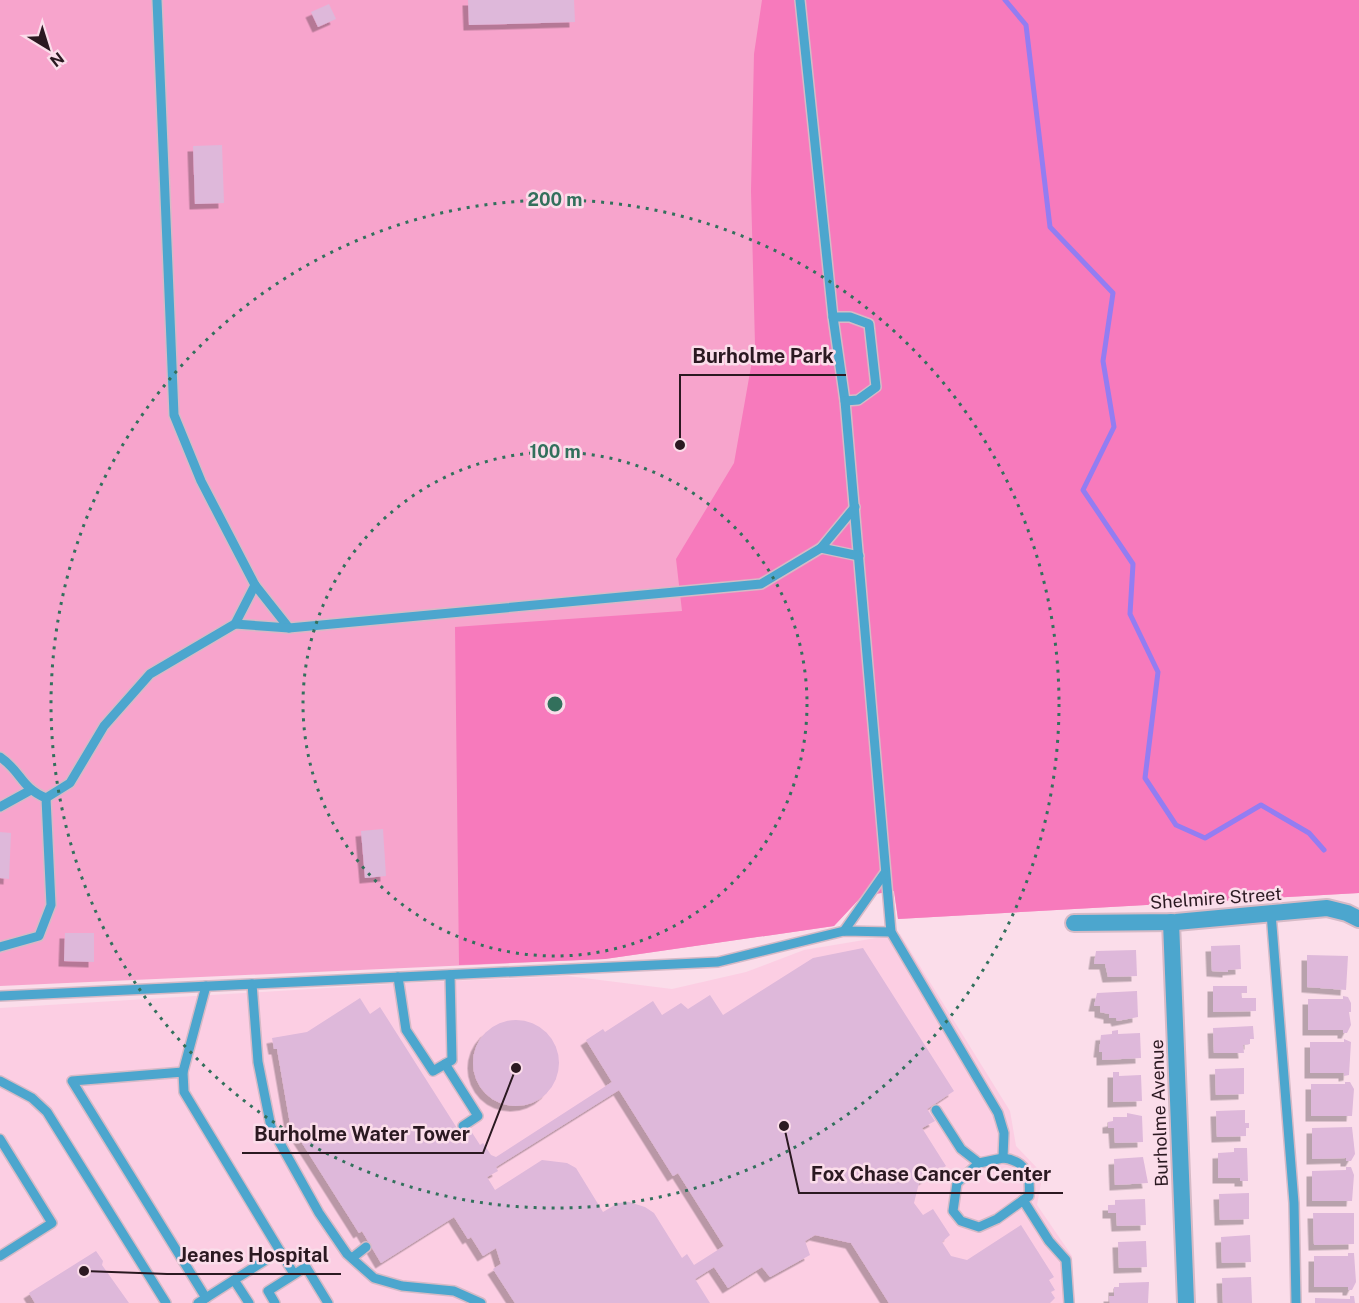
<svg xmlns="http://www.w3.org/2000/svg" width="1359" height="1303" font-family="'Public Sans',sans-serif">
  <style>
    .built { fill: #fccee3 }
    .green { fill: #f7a4cc }
    .forest { fill: #f77abc }
    .lines { fill: none; stroke-linecap: round; stroke-linejoin: round }
    .stream { stroke: #937df2; stroke-width: 5 }
    .building { fill: #deb8da; fill-rule: evenodd; filter: url(#shadow) }
    .service-casing { stroke: #d6bac6; stroke-width: 12 }
    .minor-casing { stroke: #d6bac6; stroke-width: 20 }
    .service { stroke: #4ca6ce; stroke-width: 9 }
    .minor { stroke: #4ca6ce; stroke-width: 16 }
    .ring { fill: none; stroke: #32705c; stroke-width: 3; stroke-dasharray: 3 6 }
    .labels { text-anchor: middle; dominant-baseline: central; stroke-width: 5; stroke-linejoin: round; paint-order: stroke }
    .street-label { font-size: 18px; fill: #2b1921; stroke: #fbddea }
    .centre { fill: #32705c; stroke: #fbddea; stroke-width: 3 }
    .ring-label { font-size: 18px; text-anchor: middle; font-weight: bold; fill: #32705c; stroke: #fbddea; stroke-width: 5; stroke-linejoin: round; paint-order: stroke }
    .leader { fill: none; stroke: #2b1921; stroke-width: 2 }
    .callout-dot { fill: #2b1921; stroke: #fbddea; stroke-width: 2 }
    .callout-label { font-size: 20px; text-anchor: middle; font-weight: bold; fill: #2b1921; stroke: #fbddea; stroke-width: 5; stroke-linejoin: round; paint-order: stroke }
  </style>
  <defs>
    <filter id="shadow"><feDropShadow dx="-5.5" dy="5.5" stdDeviation="0" flood-color="#0004"/></filter>
  </defs>
  <rect width="100%" height="100%" fill="#fbddea"/>
  <!-- built -->
  <path class="built" d="M900,934l110,177 6,35 22,23 3,14 -4,22 35,51 3,47h-1075v-295l408,-25 160,-7 104,13 74,-17 58,-22z"/>
  <!-- green -->
  <path class="green" d="M0,0h1359v893l-461,26 -4,-28 -32,5 -28,30 -229,33 -605,27z"/>
  <!-- forest -->
  <path class="forest" d="M762,0h597v893l-461,26 -4,-28 -32,5 -28,30 -229,33 -146,6 -4,-338 227,-16 -6,-52 58,-96 21,-119 -4,-153 3,-137z"/>
  <g class="lines">
    <!-- stream -->
    <path class="stream" d="M1005,0l21,25 24,202 63,66 -10,68 11,66 -31,63 50,74 -3,50 28,58 -13,106 31,47 29,13 56,-33 48,28 15,17"/>
  </g>
  <!-- building -->
  <g class="building">
    <path d="M468,0h106l1,22 -106,3z"/>
    <path d="M329,4l7,15 -18,8 -7,-15z"/>
    <path d="M222,145l2,58 -29,1 -2,-58z"/>
    <path d="M383,829l3,47 -21,2 -4,-47z"/>
    <path d="M0,832l11,1 -2,46 -9,-1z"/>
    <path d="M65,933h29v29l-30,-1z"/>
    <path d="M1240,945l1,24 -13,1v2l-16,-1 -1,-25z"/>
    <path d="M863,948l91,143 -27,18 8,12 -13,7 24,38 -27,17 -5,20 9,12 10,-6 17,26 -8,7 9,14 16,4 54,-35 33,52 -5,3 6,10 -4,2 4,6 -5,5h-161l-38,-60 -36,-8 -10,6 5,14 -40,22 -8,-10 -34,21 -14,-21 -19,12 15,24h-195l-22,-34 8,-5 -5,-16 -13,8 -12,-19 -3,2 -14,-22 -73,46 -19,-32 -3,2 -69,-109 -13,-75h-3l-2,-11 35,-6 53,-34 10,16 10,-7 82,129 9,-5 9,14 3,-2 8,12 5,2 116,-75 -26,-42 17,-11 2,3 48,-31 9,14 19,-12 7,6 22,-14 13,20 90,-57zM619,1090l54,86 5,-3 46,73 -30,19 -7,-11 -5,4 -28,-45 -9,-6 -16,-5 -11,1 -15,9 -27,-44 -9,-5 -25,-3 -47,30 -8,-13 11,-6 -2,-4z"/>
    <path d="M1136,950l1,26 -29,1 -3,-13h-11l2,-13z"/>
    <path d="M1307,955l41,1 -2,34 -39,-3z"/>
    <path d="M1213,986h34v7h-6l1,5h14v13l-43,1z"/>
    <path d="M1137,991l1,26 -21,4 -1,-3h-7v-4l-9,-2v-6h-6l3,-13z"/>
    <path d="M1343,996l5,1 3,6v9h-2l2,13 -4,8h-4v-3h-35v-31h35z"/>
    <circle cx="516" cy="1063" r="43"/>
    <path d="M1253,1026l1,13h-4v5l-7,1 1,8h-30l-1,-25z"/>
    <path d="M1118,1030v4l22,-1 1,25 -39,2v-8h-3l2,-17 11,-1v-3z"/>
    <path d="M1344,1039l7,3 -2,33 -5,1v-3h-34v-31h34z"/>
    <path d="M1244,1068v26l-28,1 -1,-26z"/>
    <path d="M1113,1072h6v4l22,-1 1,26 -29,1z"/>
    <path d="M1345,1082h5l4,7 -2,27h-41v-32h34z"/>
    <path d="M1245,1110v13h4v5h-3v8l-29,1 -1,-26z"/>
    <path d="M1127,1113l15,3 1,26 -28,1 -1,-15h-6v-6l5,-1v-4h14z"/>
    <path d="M1352,1127l3,27 -4,7h-5v-3l-34,1v-31z"/>
    <path d="M1234,1148h13l1,33h-8v-3h-22v-25l16,-1z"/>
    <path d="M1143,1157l5,26 -33,2 -1,-26z"/>
    <path d="M1346,1167h5l3,8 -2,26h-40v-30l34,-1z"/>
    <path d="M1249,1193v26l-29,1 -1,-26z"/>
    <path d="M1145,1199l1,26 -29,1 -1,-13h-8v-8h7v-5z"/>
    <path d="M1313,1213h41v31l-40,1z"/>
    <path d="M1250,1235l1,27 -29,1 -1,-26z"/>
    <path d="M1146,1241l1,26 -28,1 -1,-26z"/>
    <path d="M96,1251l7,10 -1,4 27,38h-94l-6,-10z"/>
    <path d="M1348,1253h6l2,29 -4,8h-4v-3h-34v-31h34z"/>
    <path d="M1251,1277l1,26h-29l-1,-25z"/>
    <path d="M1149,1282l-1,21h-38l-1,-7h5v-9h5v-4z"/>
    <path d="M1350,1296h4l1,7h-40v-5l35,1z"/>
  </g>
  <g class="lines">
    <defs>
      <g id="service">
        <path d="M157,0l17,415 27,66 54,104 34,43"/>
        <path d="M800,0l33,317 12,84 46,531 107,181 6,20 -1,25"/>
        <path d="M833,317h17l19,7 7,63 -18,13 -13,1"/>
        <path d="M821,548l34,-41"/>
        <path d="M235,624l20,-39"/>
        <path d="M0,757c22,15 20,30 46,41l5,107 -12,31 -39,11"/>
        <path d="M46,798l24,-15 34,-57 46,-52 85,-50 54,4 472,-44 60,-36 38,8"/>
        <path d="M0,807l29,-16"/>
        <path d="M1271,913l23,290 2,100"/>
        <path d="M844,931l40,-57"/>
        <path d="M398,977l8,53 27,41 19,-11 -2,-85"/>
        <path d="M252,984l6,78 13,65 48,86 28,41 27,24 28,8 52,5 27,12"/>
        <path d="M0,996l718,-34 126,-31 47,1"/>
        <path d="M445,1064l33,52 -15,10"/>
        <path d="M183,1072l23,-86"/>
        <path d="M0,1081l32,17 15,14 119,191"/>
        <path d="M936,1110l25,39 18,14"/>
        <path d="M0,1139l52,84 -52,33"/>
        <path d="M1003,1158c23,3 28,17 26,38l-32,23 -18,8 -18,-6 -8,-10 4,-28 22,-20z"/>
        <path d="M1023,1200l26,41 17,19 3,43"/>
        <path d="M280,1251l14,23"/>
        <path d="M352,1258l14,-11"/>
        <path d="M206,1298l-134,-217 111,-9 1,20 96,159 -46,29"/>
        <path d="M198,1303l36,-23 15,23"/>
        <path d="M275,1303l-7,-12 38,-24 22,36"/>
      </g>
      <g id="minor">
        <path d="M1171,922l15,381"/>
        <path d="M1074,923l102,-1 151,-14 20,5 12,6"/>
      </g>
    </defs>
    <!-- service casing -->
    <use href="#service" class="service-casing"/>
    <!-- minor casing -->
    <use href="#minor" class="minor-casing"/>
    <!-- service -->
    <use href="#service" class="service"/>
    <!-- minor -->
    <use href="#minor" class="minor"/>
  </g>
  <!-- distance rings -->
  <g class="ring">
    <circle cx="555" cy="704" r="252"/>
    <circle cx="555" cy="704" r="504"/>
  </g>
  <g class="labels">
    <!-- street labels -->
    <g class="street-label">
      <text transform="translate(1216 898) rotate(-4)">Shelmire Street</text>
      <text transform="translate(1159 1113) rotate(-92)">Burholme Avenue</text>
    </g>
  </g>
  <circle cx="555" cy="704" r="9" class="centre"/>
  <g class="ring-label">
    <text x="555" y="206">200 m</text>
    <text x="555" y="458">100 m</text>
  </g>
  <!-- callouts -->
  <path class="leader" d="M680 445L680 375H846M516 1068L483 1153H242M784 1126L799 1193H1063M84 1271L167 1274H341"/>
  <g class="callout-dot">
    <circle cx="680" cy="445" r="6"/>
    <circle cx="516" cy="1068" r="6"/>
    <circle cx="784" cy="1126" r="6"/>
    <circle cx="84" cy="1271" r="6"/>
  </g>
  <g class="callout-label">
    <text x="763" y="363">Burholme Park</text>
    <text x="362" y="1141">Burholme Water Tower</text>
    <text x="931" y="1181">Fox Chase Cancer Center</text>
    <text x="254" y="1262">Jeanes Hospital</text>
  </g>
  <!-- north arrow -->
  <g transform="translate(48 48) rotate(142)" stroke="#fbddea" stroke-width="4.5" paint-order="stroke">
  <path d="M0-4.5L10 22L0 15L-10 22Z" fill="#2b1921"/>
  <text y="-9" font-size="16" font-weight="bold" text-anchor="middle" fill="#2b1921">N</text>
  </g>
</svg>
